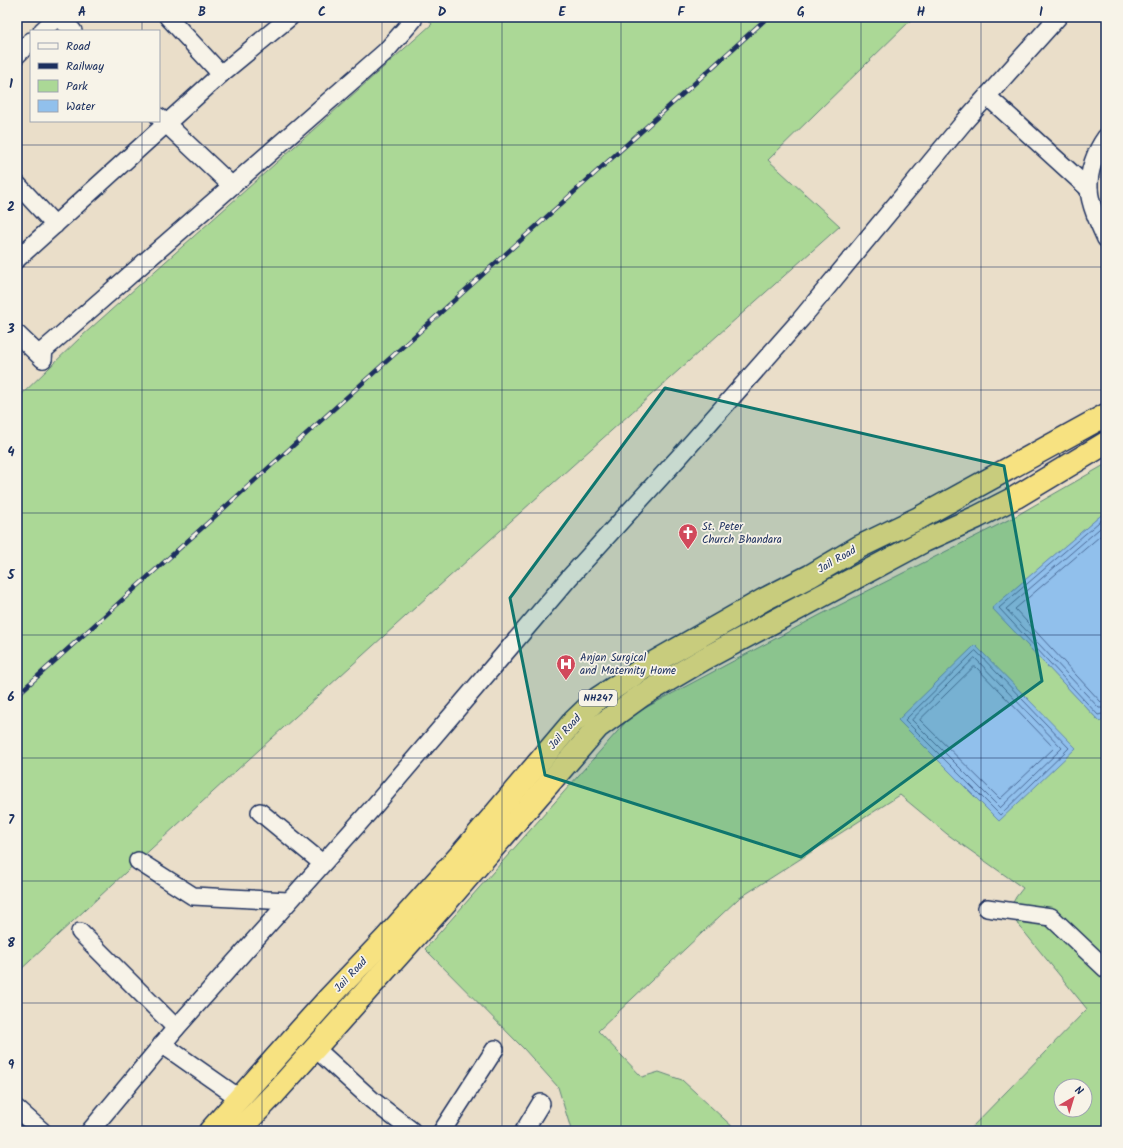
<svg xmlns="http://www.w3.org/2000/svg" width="1123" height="1148" font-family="Kalam,sans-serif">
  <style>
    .green { fill: #abd896; stroke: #63847a; fill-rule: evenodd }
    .water { fill: #91c0ec; stroke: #6286b3 }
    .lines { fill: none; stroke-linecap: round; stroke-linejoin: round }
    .shore { stroke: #4a6997; stroke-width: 1 }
    .street-casing { stroke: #1b2f5e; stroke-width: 20 }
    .highway-casing { stroke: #1b2f5e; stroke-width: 25 }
    .street { stroke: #f7f3e8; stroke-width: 17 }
    .highway { stroke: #f7e281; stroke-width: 22 }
    .rail-casing { stroke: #1b2f5e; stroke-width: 4.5 }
    .rail { stroke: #f7f3e8; stroke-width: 3; stroke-dasharray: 9; stroke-linecap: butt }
    .marked { fill: #0f766e; fill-opacity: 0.2; stroke: #0f766e; stroke-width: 3; stroke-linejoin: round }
    .grid { fill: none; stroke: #1b2f5e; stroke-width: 1; stroke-opacity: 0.55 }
    .labels { text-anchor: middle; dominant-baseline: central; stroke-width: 3.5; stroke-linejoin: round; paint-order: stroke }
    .shield { fill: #f7f3e8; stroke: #5d6a87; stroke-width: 1 }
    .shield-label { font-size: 10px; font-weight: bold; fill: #1b2f5e }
    .poi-label { font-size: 11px; fill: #1b2f5e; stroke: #f7f3e8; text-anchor: start }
    .street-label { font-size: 11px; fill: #1b2f5e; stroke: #f7f3e8 }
    .neatline { fill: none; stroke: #1b2f5e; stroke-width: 1.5 }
    .grid-label { font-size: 13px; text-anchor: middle; font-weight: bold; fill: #1b2f5e }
  </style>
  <rect width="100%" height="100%" fill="#eadec9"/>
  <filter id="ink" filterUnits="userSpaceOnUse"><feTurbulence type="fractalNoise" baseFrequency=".025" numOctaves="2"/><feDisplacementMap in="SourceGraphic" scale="8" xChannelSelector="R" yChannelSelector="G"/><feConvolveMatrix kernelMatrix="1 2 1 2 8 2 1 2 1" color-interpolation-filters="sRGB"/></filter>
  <g filter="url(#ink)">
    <!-- green -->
    <g class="green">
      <path d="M426,17h488l-146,143 72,66c-277,247 -552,495 -823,747v-574l65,-63 350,-312z"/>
      <path d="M1106,464v47l-113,97 107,114 6,-7v408l-6,8h-132l119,-122 -79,-97 8,-15 7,-9 -76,-54 -47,-39 -162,104 -140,132 44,46 17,-5 23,8 55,51h-166l-1,-5 -12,-39 -34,-38 -99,-100 207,-234 188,-100 194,-98zM1061,1086h24v24h-24z"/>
    </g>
    <!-- water -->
    <g class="water">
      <path d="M1106,511v204l-6,7 -108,-114z"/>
      <path d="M975,645l101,103 -77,73 -101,-101z"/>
    </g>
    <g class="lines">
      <!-- shore -->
      <g class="shore">
        <path d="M1106,516l-107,92 99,107 8,-2"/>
        <path d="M1106,523l-100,86 93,99h7"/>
        <path d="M1106,531l-91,78 86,93h5"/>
        <path d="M976,651l93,97 -69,67 -95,-95 69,-68z"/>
        <path d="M975,658l87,90 -62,60 -88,-88z"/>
        <path d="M974,667h2l78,81 -54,51 -80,-79z"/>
      </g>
      <defs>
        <g id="street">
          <path d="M59,17l14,14"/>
          <path d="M42,31l15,-14"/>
          <path d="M17,55l14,-14"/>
          <path d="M221,74l69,-57"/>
          <path d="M987,96l102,93"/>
          <path d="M159,117l72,68"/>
          <path d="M1106,137c-10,14 -18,34 -17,52 1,16 10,35 17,50"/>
          <path d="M17,184l38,41"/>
          <path d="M17,259l204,-185 -53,-57"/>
          <path d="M17,334l26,25"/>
          <path d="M43,359l1,-9 341,-298 28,-32 -2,-3"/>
          <path d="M260,812l62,51"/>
          <path d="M138,861l55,35 95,5"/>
          <path d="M987,908l64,9 55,52"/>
          <path d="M80,932l96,96"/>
          <path d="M162,1044l77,54"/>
          <path d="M315,1048l57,52 40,31"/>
          <path d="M17,1109l25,22"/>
          <path d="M90,1131l86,-103 200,-224 193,-226 112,-123 120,-136 163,-197 94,-105"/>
          <path d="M442,1131l53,-82"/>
          <path d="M524,1131l17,-28"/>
        </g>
        <g id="highway">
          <path d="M210,1131l119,-133 57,-60 76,-85 110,-130 25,-24 47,-31 121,-69 45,-23 49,-29 60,-29 187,-103"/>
          <path d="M238,1131l37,-38 173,-193 150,-173 43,-31 63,-37 220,-118 53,-24 39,-20 90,-54"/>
        </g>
      </defs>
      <!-- street casing -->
      <use href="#street" class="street-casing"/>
      <!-- highway casing -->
      <use href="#highway" class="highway-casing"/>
      <!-- street -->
      <use href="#street" class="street"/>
      <!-- highway -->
      <use href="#highway" class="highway"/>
      <defs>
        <path id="rail" d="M17,695l751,-678"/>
      </defs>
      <!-- rail casing -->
      <use href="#rail" class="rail-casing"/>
      <!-- rail -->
      <use href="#rail" class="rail"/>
    </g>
  </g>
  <!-- marked area -->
  <path class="marked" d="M665,388l339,78 38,215 -241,176 -256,-82 -35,-177z"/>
  <!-- grid -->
  <path class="grid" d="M142,17v14M262,17v1114M382,17v1114M502,17v1114M621,17v1114M741,17v1114M861,17v1114M981,17v1114M142,121v1010M17,145h1089M17,267h1089M17,390h1089M17,513h1089M17,635h1089M17,758h1089M17,881h1089M17,1003h1089"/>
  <!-- icons -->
  <defs>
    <symbol id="church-pin" viewBox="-11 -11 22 30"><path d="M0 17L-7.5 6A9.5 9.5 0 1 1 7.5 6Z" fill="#d1495b" stroke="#f7f3e8"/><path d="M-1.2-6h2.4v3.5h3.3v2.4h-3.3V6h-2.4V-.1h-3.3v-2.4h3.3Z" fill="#fff"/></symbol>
    <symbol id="hospital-pin" viewBox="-11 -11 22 30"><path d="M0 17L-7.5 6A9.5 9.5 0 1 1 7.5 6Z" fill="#d1495b" stroke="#f7f3e8"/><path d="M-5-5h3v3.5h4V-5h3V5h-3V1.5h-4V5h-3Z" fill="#fff"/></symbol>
  </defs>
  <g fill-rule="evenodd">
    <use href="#church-pin" x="677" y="522" width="22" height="30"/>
    <use href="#hospital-pin" x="555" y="653" width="22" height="30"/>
  </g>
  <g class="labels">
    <!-- shield labels -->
    <rect class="shield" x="579" y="690" width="38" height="16" rx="3"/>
    <g class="shield-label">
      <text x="598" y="698">NH247</text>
    </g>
    <!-- poi labels -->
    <g class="poi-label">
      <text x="702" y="527">St. Peter<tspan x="702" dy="13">Church Bhandara</tspan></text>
      <text x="580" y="658">Anjan Surgical<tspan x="580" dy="13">and Maternity Home</tspan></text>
    </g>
    <!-- street labels -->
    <g class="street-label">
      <text transform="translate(837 560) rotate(-30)">Jail Road</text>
      <text transform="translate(565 732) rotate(-48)">Jail Road</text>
      <text transform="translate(351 975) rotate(-47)">Jail Road</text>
    </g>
  </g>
  <!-- margin -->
  <rect width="1123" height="1148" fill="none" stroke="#f7f3e8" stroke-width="44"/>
  <!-- legend -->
  <rect x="30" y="30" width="130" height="92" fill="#f7f3e8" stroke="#9fa5b1"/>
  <rect x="38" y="43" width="20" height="6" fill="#f7f3e8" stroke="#9fa5b1"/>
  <text x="66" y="50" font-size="12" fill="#1b2f5e">Road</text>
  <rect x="38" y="63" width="20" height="6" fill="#1b2f5e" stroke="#9fa5b1"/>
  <text x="66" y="70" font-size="12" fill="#1b2f5e">Railway</text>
  <rect x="38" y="80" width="20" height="12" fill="#abd896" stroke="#9fa5b1"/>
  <text x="66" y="90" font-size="12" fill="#1b2f5e">Park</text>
  <rect x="38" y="100" width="20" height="12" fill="#91c0ec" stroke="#9fa5b1"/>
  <text x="66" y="110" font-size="12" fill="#1b2f5e">Water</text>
  <!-- north arrow -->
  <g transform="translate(1073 1098) rotate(38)"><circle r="19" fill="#f7f3e8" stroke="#9fa5b1"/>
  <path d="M0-3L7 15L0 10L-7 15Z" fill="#d1495b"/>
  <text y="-6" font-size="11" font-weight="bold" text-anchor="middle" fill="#1b2f5e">N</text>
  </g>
  <rect x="22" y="22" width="1079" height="1104" class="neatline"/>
  <g class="grid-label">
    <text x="82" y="16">A</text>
    <text x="202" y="16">B</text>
    <text x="322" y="16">C</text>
    <text x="442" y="16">D</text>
    <text x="562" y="16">E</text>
    <text x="681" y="16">F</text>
    <text x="801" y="16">G</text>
    <text x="921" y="16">H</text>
    <text x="1041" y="16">I</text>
    <text x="11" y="88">1</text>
    <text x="11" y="211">2</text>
    <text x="11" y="333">3</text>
    <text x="11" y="456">4</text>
    <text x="11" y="579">5</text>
    <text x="11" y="701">6</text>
    <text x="11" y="824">7</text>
    <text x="11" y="947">8</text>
    <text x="11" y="1069">9</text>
  </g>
</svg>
